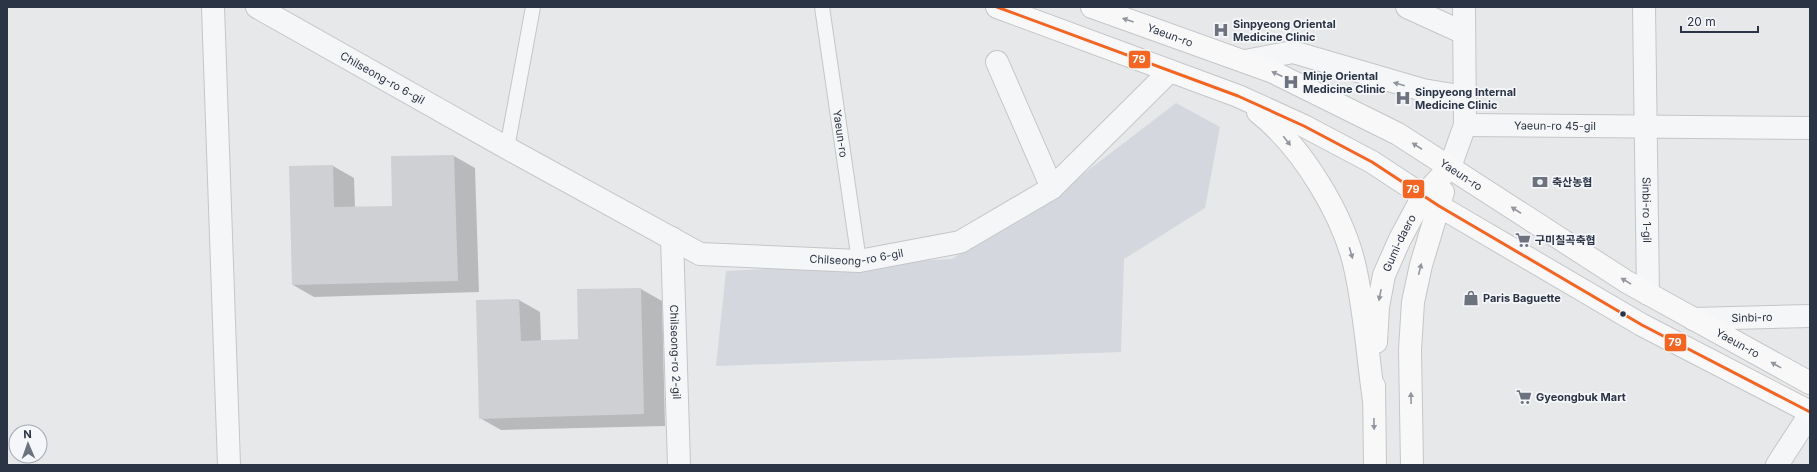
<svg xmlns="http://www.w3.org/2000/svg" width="1817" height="472" font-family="Inter,'Noto Sans KR',sans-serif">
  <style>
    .built { fill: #d4d7dd }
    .shadow { fill: #0003 }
    .building { fill: #ced0d3 }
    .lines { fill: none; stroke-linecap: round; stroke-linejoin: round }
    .lane-casing { stroke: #c4c6c8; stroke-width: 16 }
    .street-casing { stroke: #c4c6c8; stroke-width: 24 }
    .secondary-casing { stroke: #c4c6c8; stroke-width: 24 }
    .lane { stroke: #f5f6f7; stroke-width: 14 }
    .street { stroke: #f5f6f7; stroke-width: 22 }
    .secondary { stroke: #f8f8f8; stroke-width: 22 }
    .bus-1-casing { stroke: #f4f6f9; stroke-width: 6 }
    .bus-1 { stroke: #f26522; stroke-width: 3 }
    .oneway { fill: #92969e }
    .oneway2 { fill: #90959e }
    .bus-dot { fill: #2b3445; stroke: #f4f6f9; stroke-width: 1.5 }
    .labels { text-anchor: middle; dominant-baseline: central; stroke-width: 3.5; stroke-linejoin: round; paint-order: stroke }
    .poi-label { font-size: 11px; font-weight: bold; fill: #2b3445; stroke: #f4f6f9; text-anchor: start }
    .street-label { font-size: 11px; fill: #2b3445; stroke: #f4f6f9 }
    .line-badge { stroke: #f4f6f9; stroke-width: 1.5 }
    .badge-label { font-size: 11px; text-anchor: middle; font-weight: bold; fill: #fff }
  </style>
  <rect width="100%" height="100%" fill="#e6e8ea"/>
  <!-- built -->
  <path class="built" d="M1176,103l44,24 -15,81 -81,51 -3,93 -405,14 10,-95 226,-12 117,-74z"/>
  <!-- shadow -->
  <g class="shadow">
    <path d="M454,156l21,12 4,124 -165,5 -21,-12 40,-119 21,12 1,30 38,-1 -1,-50z"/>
    <path d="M641,289l21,12 3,125 -164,4 -21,-12 -3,-117 42,-1 21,12 1,29 38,-1z"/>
  </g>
  <!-- building -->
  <g class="building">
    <path d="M454,155l4,126 -166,4 -3,-119 44,-1 1,42 58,-1 -1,-50z"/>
    <path d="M641,288l3,126 -165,5 -3,-119 43,-1 2,42 57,-2 -1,-50z"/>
  </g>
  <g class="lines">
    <defs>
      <g id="lane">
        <path id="s1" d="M822,7l37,254"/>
        <path d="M507,148l26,-141"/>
      </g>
      <g id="street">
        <path d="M213,7l16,458"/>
        <path id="s2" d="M257,7l250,141 193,106 159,7 101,-19 92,-54 118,-117"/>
        <path d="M1407,7l57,26"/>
        <path id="s3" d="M1644,7l4,287"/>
        <path d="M1245,61l48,-9 130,38 42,7"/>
        <path d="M997,62l55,126"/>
        <path id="s4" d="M1465,125l345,3"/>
        <path d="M1450,167l15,-42 -1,-118"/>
        <path id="s5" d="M672,238l7,227"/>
        <path id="s6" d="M1693,319l117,-3"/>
        <path d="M1777,465l33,-51"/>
      </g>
      <g id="secondary">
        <path d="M997,7l241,89 66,30 68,36 67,44 203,119 168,87"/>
        <path id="s7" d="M1092,7l181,65 125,62 229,148 183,101"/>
        <path d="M1258,112c44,35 87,104 98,160 9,42 12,86 18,129"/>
        <path id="s8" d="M1376,342l2,-35 6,-32 16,-36 23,-43 27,-29"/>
        <path d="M1374,386l1,79"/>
        <path d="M1412,465l-2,-115 3,-48 8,-37 22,-73"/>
      </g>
    </defs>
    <!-- lane casing -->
    <use href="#lane" class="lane-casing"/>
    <!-- street casing -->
    <use href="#street" class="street-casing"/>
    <!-- secondary casing -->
    <use href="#secondary" class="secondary-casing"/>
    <!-- lane -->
    <use href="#lane" class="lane"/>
    <!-- street -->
    <use href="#street" class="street"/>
    <!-- secondary -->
    <use href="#secondary" class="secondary"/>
    <defs>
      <path id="bus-1" d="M997,7l241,89 66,30 68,36 67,44 203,119 168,87"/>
    </defs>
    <!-- bus-1 casing -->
    <use href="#bus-1" class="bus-1-casing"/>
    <!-- bus-1 -->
    <use href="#bus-1" class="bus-1"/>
  </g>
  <!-- one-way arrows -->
  <defs><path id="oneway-solid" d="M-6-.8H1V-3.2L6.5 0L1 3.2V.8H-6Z"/></defs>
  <g class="oneway">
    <use href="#oneway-solid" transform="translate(1128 20) rotate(-161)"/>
    <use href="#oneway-solid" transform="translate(1277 74) rotate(-155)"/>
    <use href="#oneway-solid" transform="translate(1287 141) rotate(52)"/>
    <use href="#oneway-solid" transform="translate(1417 146) rotate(-147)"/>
    <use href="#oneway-solid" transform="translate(1516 210) rotate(-147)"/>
    <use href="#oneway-solid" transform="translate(1351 253) rotate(74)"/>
    <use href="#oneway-solid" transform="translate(1420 269) rotate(-76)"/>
    <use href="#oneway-solid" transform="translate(1626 281) rotate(-149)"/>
    <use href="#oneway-solid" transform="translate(1380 295) rotate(101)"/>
    <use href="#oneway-solid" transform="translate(1776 365) rotate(-151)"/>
    <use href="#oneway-solid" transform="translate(1411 398) rotate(-91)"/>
    <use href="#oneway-solid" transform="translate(1374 424) rotate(89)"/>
  </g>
  <use class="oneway2" href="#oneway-solid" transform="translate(1399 84) rotate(-164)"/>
  <!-- icons -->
  <defs>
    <symbol id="hospital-bare" viewBox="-9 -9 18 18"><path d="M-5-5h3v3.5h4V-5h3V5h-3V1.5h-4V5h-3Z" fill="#6c737f" stroke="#f4f6f9" stroke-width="2.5" paint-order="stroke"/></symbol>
    <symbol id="bank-bare" viewBox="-9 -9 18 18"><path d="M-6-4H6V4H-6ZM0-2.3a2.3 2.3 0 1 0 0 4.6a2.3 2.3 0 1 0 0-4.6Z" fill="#6c737f" stroke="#f4f6f9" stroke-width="2.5" paint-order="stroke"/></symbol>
    <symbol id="supermarket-bare" viewBox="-9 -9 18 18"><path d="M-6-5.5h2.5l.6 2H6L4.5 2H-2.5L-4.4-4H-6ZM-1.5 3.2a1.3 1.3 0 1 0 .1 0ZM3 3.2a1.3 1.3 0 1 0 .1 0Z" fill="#6c737f" stroke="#f4f6f9" stroke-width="2.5" paint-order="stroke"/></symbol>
    <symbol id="shop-bare" viewBox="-9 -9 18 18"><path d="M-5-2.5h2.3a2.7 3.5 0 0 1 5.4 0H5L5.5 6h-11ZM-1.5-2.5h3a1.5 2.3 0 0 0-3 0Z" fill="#6c737f" stroke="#f4f6f9" stroke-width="2.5" paint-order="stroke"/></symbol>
  </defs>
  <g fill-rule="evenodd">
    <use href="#hospital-bare" x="1210" y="19" width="22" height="22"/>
    <use href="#hospital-bare" x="1280" y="71" width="22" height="22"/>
    <use href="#hospital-bare" x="1392" y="87" width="22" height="22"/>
    <use href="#bank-bare" x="1529" y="171" width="22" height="22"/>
    <use href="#supermarket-bare" x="1512" y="229" width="22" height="22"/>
    <use href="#shop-bare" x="1460" y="287" width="22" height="22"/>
    <use href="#supermarket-bare" x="1513" y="386" width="22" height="22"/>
  </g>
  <!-- markers -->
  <circle class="bus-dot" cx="1623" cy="314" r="3.5"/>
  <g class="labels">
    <!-- poi labels -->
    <g class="poi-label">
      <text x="1233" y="24">Sinpyeong Oriental<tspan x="1233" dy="13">Medicine Clinic</tspan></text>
      <text x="1303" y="76">Minje Oriental<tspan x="1303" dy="13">Medicine Clinic</tspan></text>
      <text x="1415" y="92">Sinpyeong Internal<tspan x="1415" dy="13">Medicine Clinic</tspan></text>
      <text x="1552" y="182">축산농협</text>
      <text x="1535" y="240">구미칠곡축협</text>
      <text x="1483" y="298">Paris Baguette</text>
      <text x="1536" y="397">Gyeongbuk Mart</text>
    </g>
    <!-- street labels -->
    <g class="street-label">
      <text stroke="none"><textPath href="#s7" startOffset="83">Yaeun-ro</textPath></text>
      <text stroke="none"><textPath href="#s2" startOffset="144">Chilseong-ro 6-gil</textPath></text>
      <text stroke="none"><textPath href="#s4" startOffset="90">Yaeun-ro 45-gil</textPath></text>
      <text stroke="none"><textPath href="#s1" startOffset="128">Yaeun-ro</textPath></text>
      <text stroke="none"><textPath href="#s7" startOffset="407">Yaeun-ro</textPath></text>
      <text stroke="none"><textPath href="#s3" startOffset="203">Sinbi-ro 1-gil</textPath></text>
      <text stroke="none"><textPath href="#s8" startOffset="103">Gumi-daero</textPath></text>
      <text stroke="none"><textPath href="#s2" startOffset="664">Chilseong-ro 6-gil</textPath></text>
      <text stroke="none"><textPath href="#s6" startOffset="59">Sinbi-ro</textPath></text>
      <text stroke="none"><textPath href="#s7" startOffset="731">Yaeun-ro</textPath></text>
      <text stroke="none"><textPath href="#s5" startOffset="114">Chilseong-ro 2-gil</textPath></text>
    </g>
  </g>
  <g class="line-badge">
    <rect x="1128" y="50" width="23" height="19" rx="4" fill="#f26522"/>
    <rect x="1402" y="179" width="23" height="20" rx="4" fill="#f26522"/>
    <rect x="1664" y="333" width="23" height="19" rx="4" fill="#f26522"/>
  </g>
  <g class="badge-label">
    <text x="1139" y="63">79</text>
    <text x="1413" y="193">79</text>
    <text x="1675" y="346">79</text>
  </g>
  <!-- border -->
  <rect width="1817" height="472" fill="none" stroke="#2b3445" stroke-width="16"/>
  <!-- north arrow -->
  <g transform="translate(28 444) rotate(358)"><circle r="19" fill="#f4f6f9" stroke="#a4a8b1"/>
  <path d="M0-3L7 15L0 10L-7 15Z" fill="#6c737f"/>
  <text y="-6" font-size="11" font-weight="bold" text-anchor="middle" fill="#2b3445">N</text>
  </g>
  <!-- scale -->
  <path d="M1681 26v6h77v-6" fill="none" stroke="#2b3445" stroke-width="2"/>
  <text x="1687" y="26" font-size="12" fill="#2b3445" stroke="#f4f6f9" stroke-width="3" paint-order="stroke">20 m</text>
</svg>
